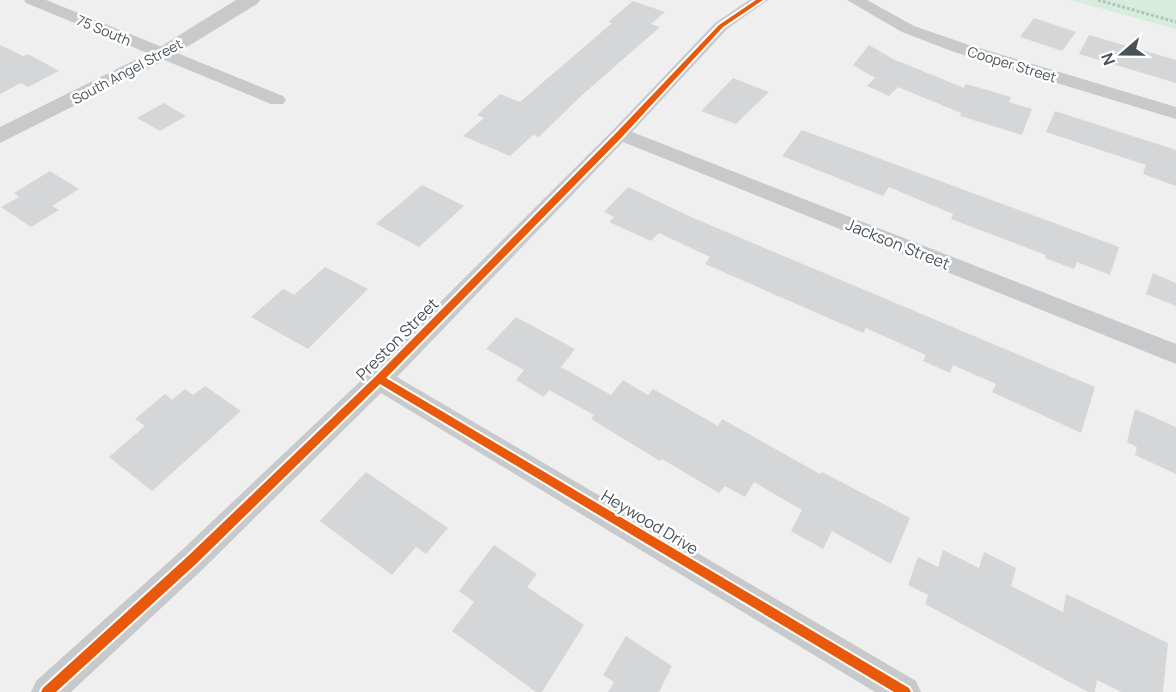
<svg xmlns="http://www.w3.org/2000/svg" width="1176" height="692" font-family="Manrope,sans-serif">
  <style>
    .green { fill: #d6ecdd }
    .building { fill: #d5d6d8 }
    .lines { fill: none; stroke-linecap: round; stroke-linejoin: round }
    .path { stroke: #b7c1be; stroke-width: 3; stroke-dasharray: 3 2; stroke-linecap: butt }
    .minor { fill: #c7c9ca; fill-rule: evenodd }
    .tertiary { fill: #c7c9ca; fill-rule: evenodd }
    .cycleway-casing { stroke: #fff; stroke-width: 4 }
    .cycleway { fill: #e8590c; fill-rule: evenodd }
    .labels { text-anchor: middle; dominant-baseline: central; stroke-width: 5; stroke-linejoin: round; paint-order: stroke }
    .far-street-label { font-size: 14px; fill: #485259; stroke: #fff }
    .street-label { font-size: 16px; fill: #485259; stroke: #fff }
  </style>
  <rect width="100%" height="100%" fill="#efefef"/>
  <!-- green -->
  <path class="green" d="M1070,0h106v29z"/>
  <!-- building -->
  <g class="building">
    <path d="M633,1l32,11 -14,12 9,3 -79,69 -42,41 -6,-2 -23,21 -47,-20 21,-18 -7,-3 23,-21 20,8 92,-79 -4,-1z"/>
    <path d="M1034,18l42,14 -14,19 -42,-14z"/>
    <path d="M1089,35l87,25v23l-97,-29z"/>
    <path d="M0,45l23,11 5,-2 31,17 -31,16 -7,-4 -21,11z"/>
    <path d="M869,45l24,14 71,29 2,-4 45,13 -2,5 23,7 -10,26 -62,-19 1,-3 -63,-26 -9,9 -22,-10 8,-8 -22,-13z"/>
    <path d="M733,78l36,14 -33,32 -35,-13z"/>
    <path d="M164,103l22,13 -26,15 -23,-13z"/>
    <path d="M1055,111l121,39v36l-33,-12 3,-9 -100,-33z"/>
    <path d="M802,130l317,117 -9,28 -33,-13 -3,7 -29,-11 1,-3 -95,-36 2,-5 -64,-27 -6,9 -101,-40z"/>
    <path d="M50,171l29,18 -27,17 7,4 -28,17 -30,-20 18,-10 -5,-4z"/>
    <path d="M422,185l42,21 -45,41 -43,-23z"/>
    <path d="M628,187l63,30 404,170 -14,46 -89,-41 4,-8 -43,-19 -3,8 -27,-12 3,-6 -60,-27 -3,5 -158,-69 5,-7 -51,-24 -8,8 -42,-19 5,-5 -10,-5z"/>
    <path d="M325,267l43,22 -60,60 -57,-32 32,-28 11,6z"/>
    <path d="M1153,273l23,10v23l-30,-12z"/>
    <path d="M516,317l59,32 -14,18 50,28 12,-15 25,15 5,-6 65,37 4,-7 98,55 2,-2 88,46 -19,46 -59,-33 -9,18 -32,-18 11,-21 -48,-28 -9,15 -20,-11 -6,7 -57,-34 -2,2 -69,-42 3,-4 -45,-25 -5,7 -28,-17 8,-10 -38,-21z"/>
    <path d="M205,386l36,25 -89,80 -43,-34 36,-31 -10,-7 30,-25 7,6 13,-11 8,6z"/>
    <path d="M1135,409l41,18v47l-41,-19 2,-8 -10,-5z"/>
    <path d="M366,472l82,56 -22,26 -10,-7 -24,28 -72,-54z"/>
    <path d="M494,545l43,29 -10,13 57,38 -42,67h-6l-84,-61 22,-29 -15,-11z"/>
    <path d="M943,550l36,18 5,-16 32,16 -5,18 52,26 3,-18 102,49 -5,49h-42l-24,-12 -2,12h-7l-163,-88 3,-9 -20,-10 10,-28 20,10z"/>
    <path d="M626,636l46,30 -13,26h-51l6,-10 -11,-7z"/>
  </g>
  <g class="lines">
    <!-- path -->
    <path class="path" d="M1098,0l78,22"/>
    <!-- minor -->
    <g class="minor">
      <path d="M24,0h22l237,96 3,4 -3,4h-12l-245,-101z"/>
      <path d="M749,0h19l-41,29 -95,103 544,212v20l-553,-222 -226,235 519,304 5,11h-46l-494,-299 -179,177 -131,122h-40l5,-11 146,-131 188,-178 243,-242 102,-107z"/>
      <path d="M847,0h20l47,26 52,18 210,63v12l-222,-67 -52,-20z"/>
    </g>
    <!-- tertiary -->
    <path class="tertiary" d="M236,0h24l-3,4 -88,54 -169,85v-16l155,-77z"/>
    <defs>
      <path id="cycleway" d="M756,0h7l-40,27 -100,109 -237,242 523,310 2,4h-17l-514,-308 -184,180 -140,128h-15l2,-4 145,-132 188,-180 241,-244 102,-107z"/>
    </defs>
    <!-- cycleway casing -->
    <use href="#cycleway" class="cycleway-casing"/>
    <!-- cycleway -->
    <use href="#cycleway" class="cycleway"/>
  </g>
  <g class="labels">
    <!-- far-street labels -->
    <g class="far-street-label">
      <text transform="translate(104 30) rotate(23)">75 South</text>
      <text transform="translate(1012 64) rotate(17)">Cooper Street</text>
      <text transform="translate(127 71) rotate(-28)">South Angel Street</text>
    </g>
    <!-- street labels -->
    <g class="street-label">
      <text transform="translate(898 244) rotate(22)">Jackson Street</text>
      <text transform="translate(397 339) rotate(-45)">Preston Street</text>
      <text transform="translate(650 522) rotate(31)">Heywood Drive</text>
    </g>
  </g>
  <!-- north arrow -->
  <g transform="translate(1122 54) rotate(250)" stroke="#ffffff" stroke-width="4.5" paint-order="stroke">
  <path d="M0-4.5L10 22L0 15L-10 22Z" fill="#485259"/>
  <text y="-9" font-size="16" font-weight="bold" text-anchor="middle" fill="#485259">N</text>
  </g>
</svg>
